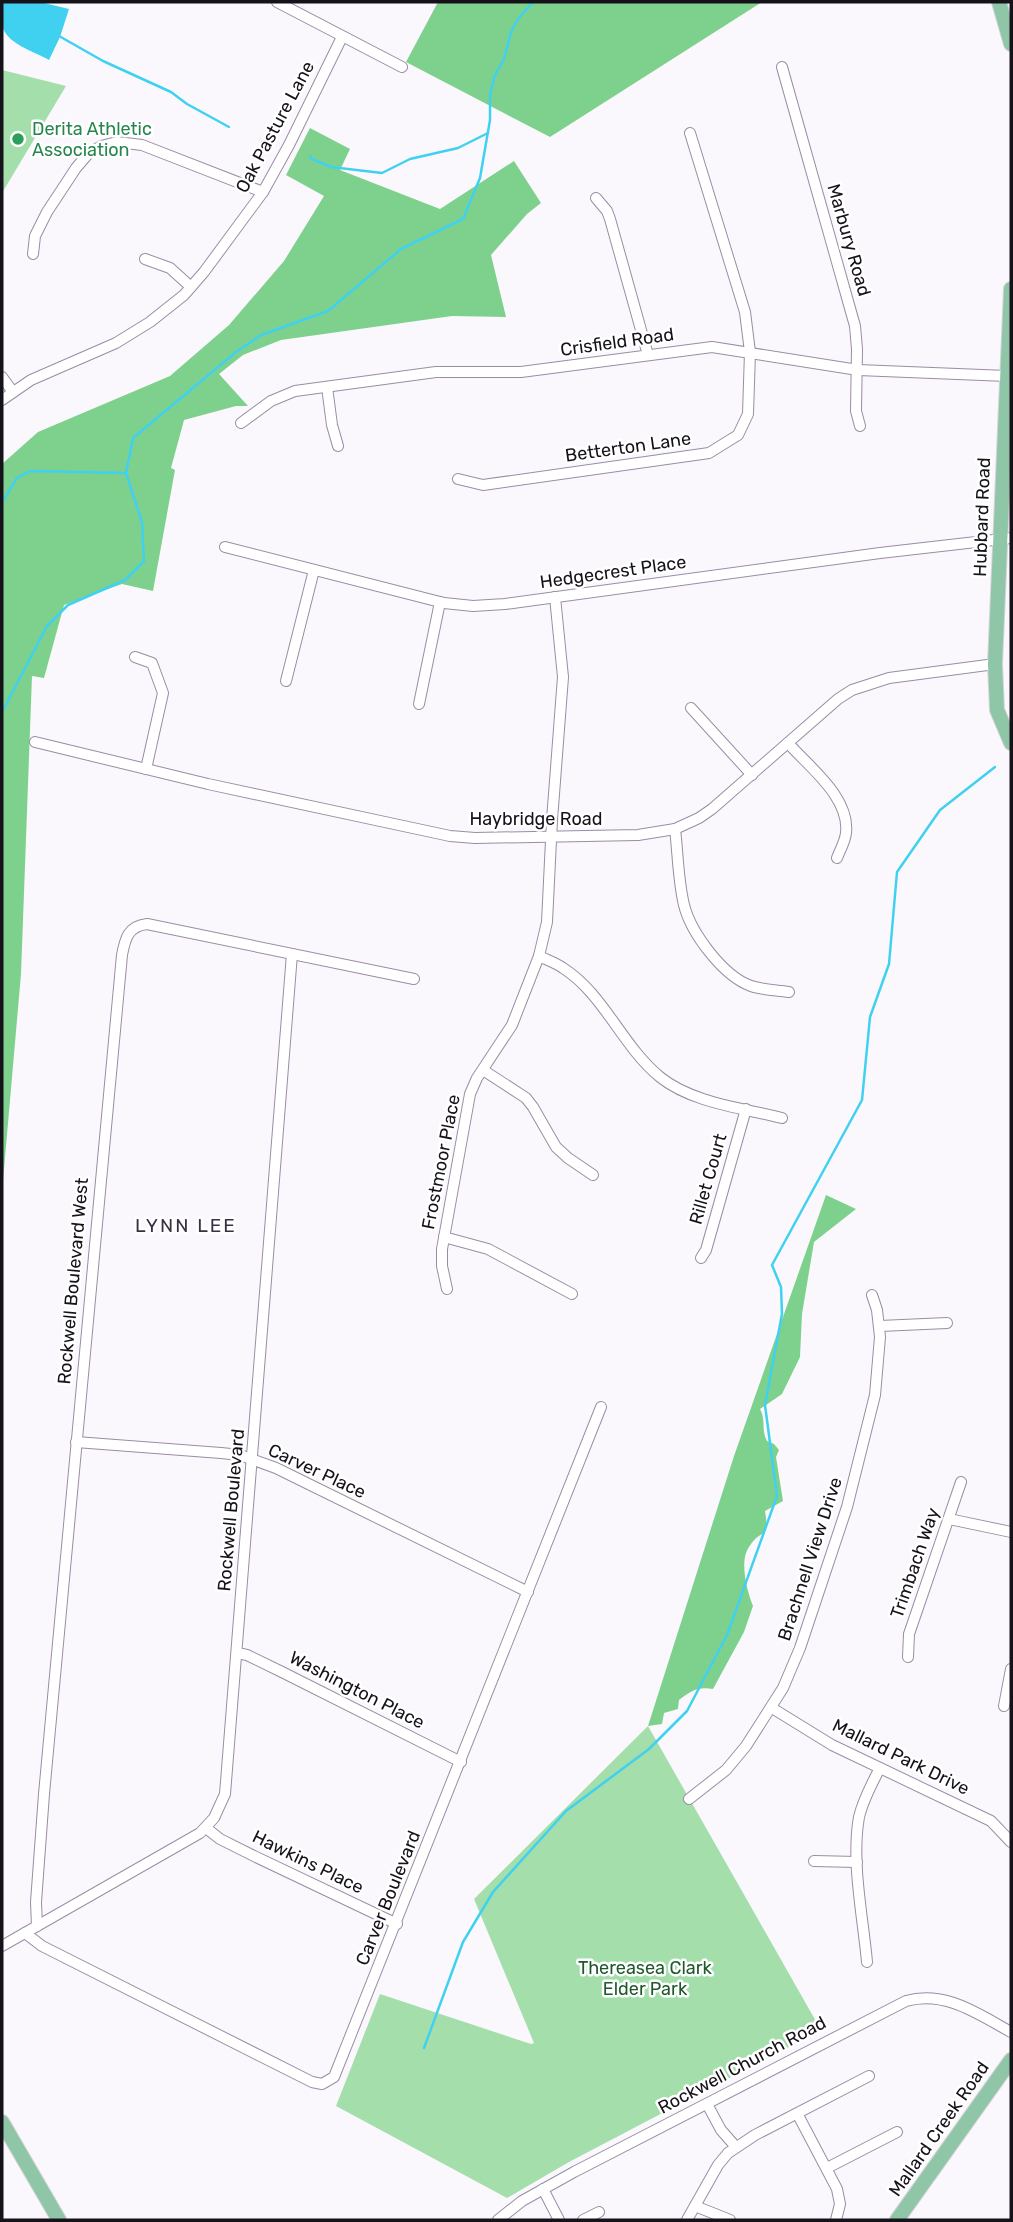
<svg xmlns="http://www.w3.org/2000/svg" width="1013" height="2222" font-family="Rubik,sans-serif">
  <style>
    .green { fill: #a4deab }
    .forest { fill: #7ed18c }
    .water { fill: #40d1f1 }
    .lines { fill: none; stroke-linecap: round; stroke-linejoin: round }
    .stream { stroke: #40d1f1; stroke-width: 2.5 }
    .minor-casing { stroke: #998da4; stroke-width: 12 }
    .major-casing { stroke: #d5d4d6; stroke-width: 16 }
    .minor { stroke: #fff; stroke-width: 10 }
    .major { stroke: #8fc6a7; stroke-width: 14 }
    .leisure-dot { fill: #2e9e5b; stroke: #fff; stroke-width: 2.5 }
    .labels { text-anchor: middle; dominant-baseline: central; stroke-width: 5; stroke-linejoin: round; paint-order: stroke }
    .street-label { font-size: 18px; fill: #16121a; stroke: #fff }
    .leisure-label { font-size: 18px; fill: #27864d; stroke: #fff; text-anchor: start }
    .park-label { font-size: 18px; fill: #1e582c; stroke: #fff }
    .neighbourhood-label { font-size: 19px; letter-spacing: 2px; fill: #3a2f43; stroke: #fff }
  </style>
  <rect width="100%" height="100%" fill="#fbf8fd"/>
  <!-- green -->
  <g class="green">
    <path d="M2,70l64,16 -64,107z"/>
    <path d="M648,1726l173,304 -252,132 -62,36 -171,-92 44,-112 151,50 3,-1 -60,-144z"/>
  </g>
  <!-- forest -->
  <g class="forest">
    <path d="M438,2h324l-212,135 -144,-75z"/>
    <path d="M310,128l40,21 -10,21 100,39 74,-48 27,42 -14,11 -36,41 15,62 -54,-1 -171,24 -38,15 -24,19 29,32h-12l-52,14 -13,48 4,2 -22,121 -31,-7 -58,21 -20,73 -12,-2 -11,298 -19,218v-728l36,-32 132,-56 59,-51 55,-64 40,-65 -38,-21z"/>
    <path d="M826,1195l30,14 -42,33 -12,72 -2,43 -18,37 -22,15c6,10 1,21 7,32l7,3 5,6 -3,7 7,44 -18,10c5,30 -4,16 -16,36 -10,14 -2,44 4,59l-9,26 -31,57c-14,-3 -23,2 -34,11l-1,9 -14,4 -2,11 -14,2 86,-270z"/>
  </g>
  <!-- water -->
  <path class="water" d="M2,2h38l29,7 -9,28 -11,23c-15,-9 -44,-16 -47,-36 -1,-7 0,-15 0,-22z"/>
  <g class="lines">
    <!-- stream -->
    <g class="stream">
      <path d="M59,36l44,25 68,31 16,12 42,23"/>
      <path d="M310,156l2,3 19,8 51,6 28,-14 48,-11 30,-15"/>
      <path d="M2,502l15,-24 13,-7 96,2"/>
      <path d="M2,712l45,-86 21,-21 57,-25 19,-19 -2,-39 -16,-49 7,-35 103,-86 25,-17 67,-24 73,-62 62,-30 17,-41 10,-58v-26l5,-19 9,-16 7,-27 7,-13 15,-17"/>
      <path d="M424,2048l39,-106 30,-50 73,-81 83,-62 38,-38 40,-76 50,-139 -12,-91 17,-91 -1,-27 -9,-22 90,-165 8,-83 19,-53 8,-92 43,-62 55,-43"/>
    </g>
    <defs>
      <g id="minor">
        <path d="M277,2l125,65"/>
        <path d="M782,67l73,259 2,23 -1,62 4,15"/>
        <path d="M596,198l11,13 3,8 38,136"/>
        <path d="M33,254l2,-18 12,-24 29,-44 12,-14 13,-8 16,-4 25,3 121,47"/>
        <path d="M145,259l25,9 21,19"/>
        <path d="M2,377l11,15"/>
        <path d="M327,387l5,38 6,21"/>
        <path d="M2,400l29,-20 85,-37 34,-21 34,-27 20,-23 59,-80 26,-47 53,-108"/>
        <path d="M241,423l30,-22 24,-10 141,-19h85l191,-25 146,23 149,6"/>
        <path d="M458,479l25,6 226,-32 29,-18 10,-21 2,-62 -5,-40 -55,-179"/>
        <path d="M225,547l219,56 29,3 32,-2 375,-51 131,-15"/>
        <path d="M135,657l17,6 11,30 -17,76"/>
        <path d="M286,681l28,-111"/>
        <path d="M419,704l21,-102"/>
        <path d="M691,708l61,67"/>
        <path d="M35,742l173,42 242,52 25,2 163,-3 37,-6 24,-11 13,-9 126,-110 14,-9 37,-12 106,-14"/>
        <path d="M788,743c21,24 62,54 58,90 -1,9 -6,17 -9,25"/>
        <path d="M675,829c3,25 3,51 9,76 7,28 39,71 67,81 12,4 25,4 38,6"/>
        <path d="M539,956c8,4 17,7 24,12 41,26 59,78 97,109 32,26 83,31 122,41"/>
        <path d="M483,1070l43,28 7,9 23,40 12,11 25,17"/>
        <path d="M444,1237l44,12 84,45"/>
        <path d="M701,1258l5,-8 40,-141"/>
        <path d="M447,1289l-5,-23v-17l28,-155 7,-16 35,-53 27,-69 8,-34 5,-102 11,-143 -8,-80"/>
        <path d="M880,1326l67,-3"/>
        <path d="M76,1442l145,11 19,2 36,13 252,124"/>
        <path d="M949,1519l62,13"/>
        <path d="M237,1653l10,2 35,17 179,90"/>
        <path d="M908,1657l1,-23 52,-152"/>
        <path d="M1004,1706l7,-37"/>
        <path d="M772,1708l60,37 159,76 20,21"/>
        <path d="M689,1799l37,-29 20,-24 37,-58 17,-40 47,-141 28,-112 5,-58 -3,-27 -5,-15"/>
        <path d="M206,1828l14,11 34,17 143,68"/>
        <path d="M814,1861l43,1"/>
        <path d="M37,1926l-1,-24 8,-108 78,-839c3,-16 6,-29 25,-31l267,55"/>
        <path d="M25,1933l17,13 270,136 10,2 12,-7 267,-670"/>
        <path d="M2,1946l198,-113 14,-15 11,-24 67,-840"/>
        <path d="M867,1962c-4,-45 -16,-100 -8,-145 4,-17 13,-34 21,-49"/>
        <path d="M707,2104l14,26 15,17"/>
        <path d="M798,2115l39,74 3,15 -4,16"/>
        <path d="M827,2168l70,-36"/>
        <path d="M543,2189l16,31"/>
        <path d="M695,2206l35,14"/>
        <path d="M498,2220l24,-19 52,-29 332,-171c39,-11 72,13 105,31"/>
        <path d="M583,2220l16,-8"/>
        <path d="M687,2220l31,-55 10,-12 27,-18 114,-59"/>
      </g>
      <g id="major">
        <path d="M999,2l12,42"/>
        <path d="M1011,289l-16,375 2,46 14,33"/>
        <path d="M2,2122l57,98"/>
        <path d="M897,2220l114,-160"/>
      </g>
    </defs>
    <!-- minor casing -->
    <use href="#minor" class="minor-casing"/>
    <!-- major casing -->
    <use href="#major" class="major-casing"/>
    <!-- minor -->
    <use href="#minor" class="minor"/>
    <!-- major -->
    <use href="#major" class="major"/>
  </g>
  <!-- markers -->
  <circle class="leisure-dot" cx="18" cy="139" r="7"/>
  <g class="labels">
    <!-- street labels -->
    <g class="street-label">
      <text transform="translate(275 127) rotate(-62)">Oak Pasture Lane</text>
      <text transform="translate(849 240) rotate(74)">Marbury Road</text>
      <text transform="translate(617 342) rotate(-8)">Crisfield Road</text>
      <text transform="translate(628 447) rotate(-8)">Betterton Lane</text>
      <text transform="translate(982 517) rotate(-88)">Hubbard Road</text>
      <text transform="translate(613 572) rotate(-8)">Hedgecrest Place</text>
      <text x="536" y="819">Haybridge Road</text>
      <text transform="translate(441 1162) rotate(-79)">Frostmoor Place</text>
      <text transform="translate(708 1179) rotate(-74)">Rillet Court</text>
      <text transform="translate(73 1281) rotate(-85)">Rockwell Boulevard West</text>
      <text transform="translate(317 1471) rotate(25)">Carver Place</text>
      <text transform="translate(231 1510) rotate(-85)">Rockwell Boulevard</text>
      <text transform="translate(810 1559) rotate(-72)">Brachnell View Drive</text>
      <text transform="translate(915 1563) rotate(-71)">Trimbach Way</text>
      <text transform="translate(357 1690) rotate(27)">Washington Place</text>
      <text transform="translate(901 1757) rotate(26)">Mallard Park Drive</text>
      <text transform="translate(308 1862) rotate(26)">Hawkins Place</text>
      <text transform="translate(388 1898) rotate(-68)">Carver Boulevard</text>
      <text transform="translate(742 2065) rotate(-28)">Rockwell Church Road</text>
      <text transform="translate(939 2129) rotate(-55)">Mallard Creek Road</text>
    </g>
    <!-- leisure labels -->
    <g class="leisure-label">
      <text x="32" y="129">Derita Athletic<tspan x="32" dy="21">Association</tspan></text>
    </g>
    <!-- park labels -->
    <g class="park-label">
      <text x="645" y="1968">Thereasea Clark<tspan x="645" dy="21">Elder Park</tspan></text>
    </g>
    <!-- neighbourhood labels -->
    <g class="neighbourhood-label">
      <text x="186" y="1225">LYNN LEE</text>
    </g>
  </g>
  <!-- border -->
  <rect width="1013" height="2222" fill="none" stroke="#16121a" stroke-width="7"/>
</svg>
